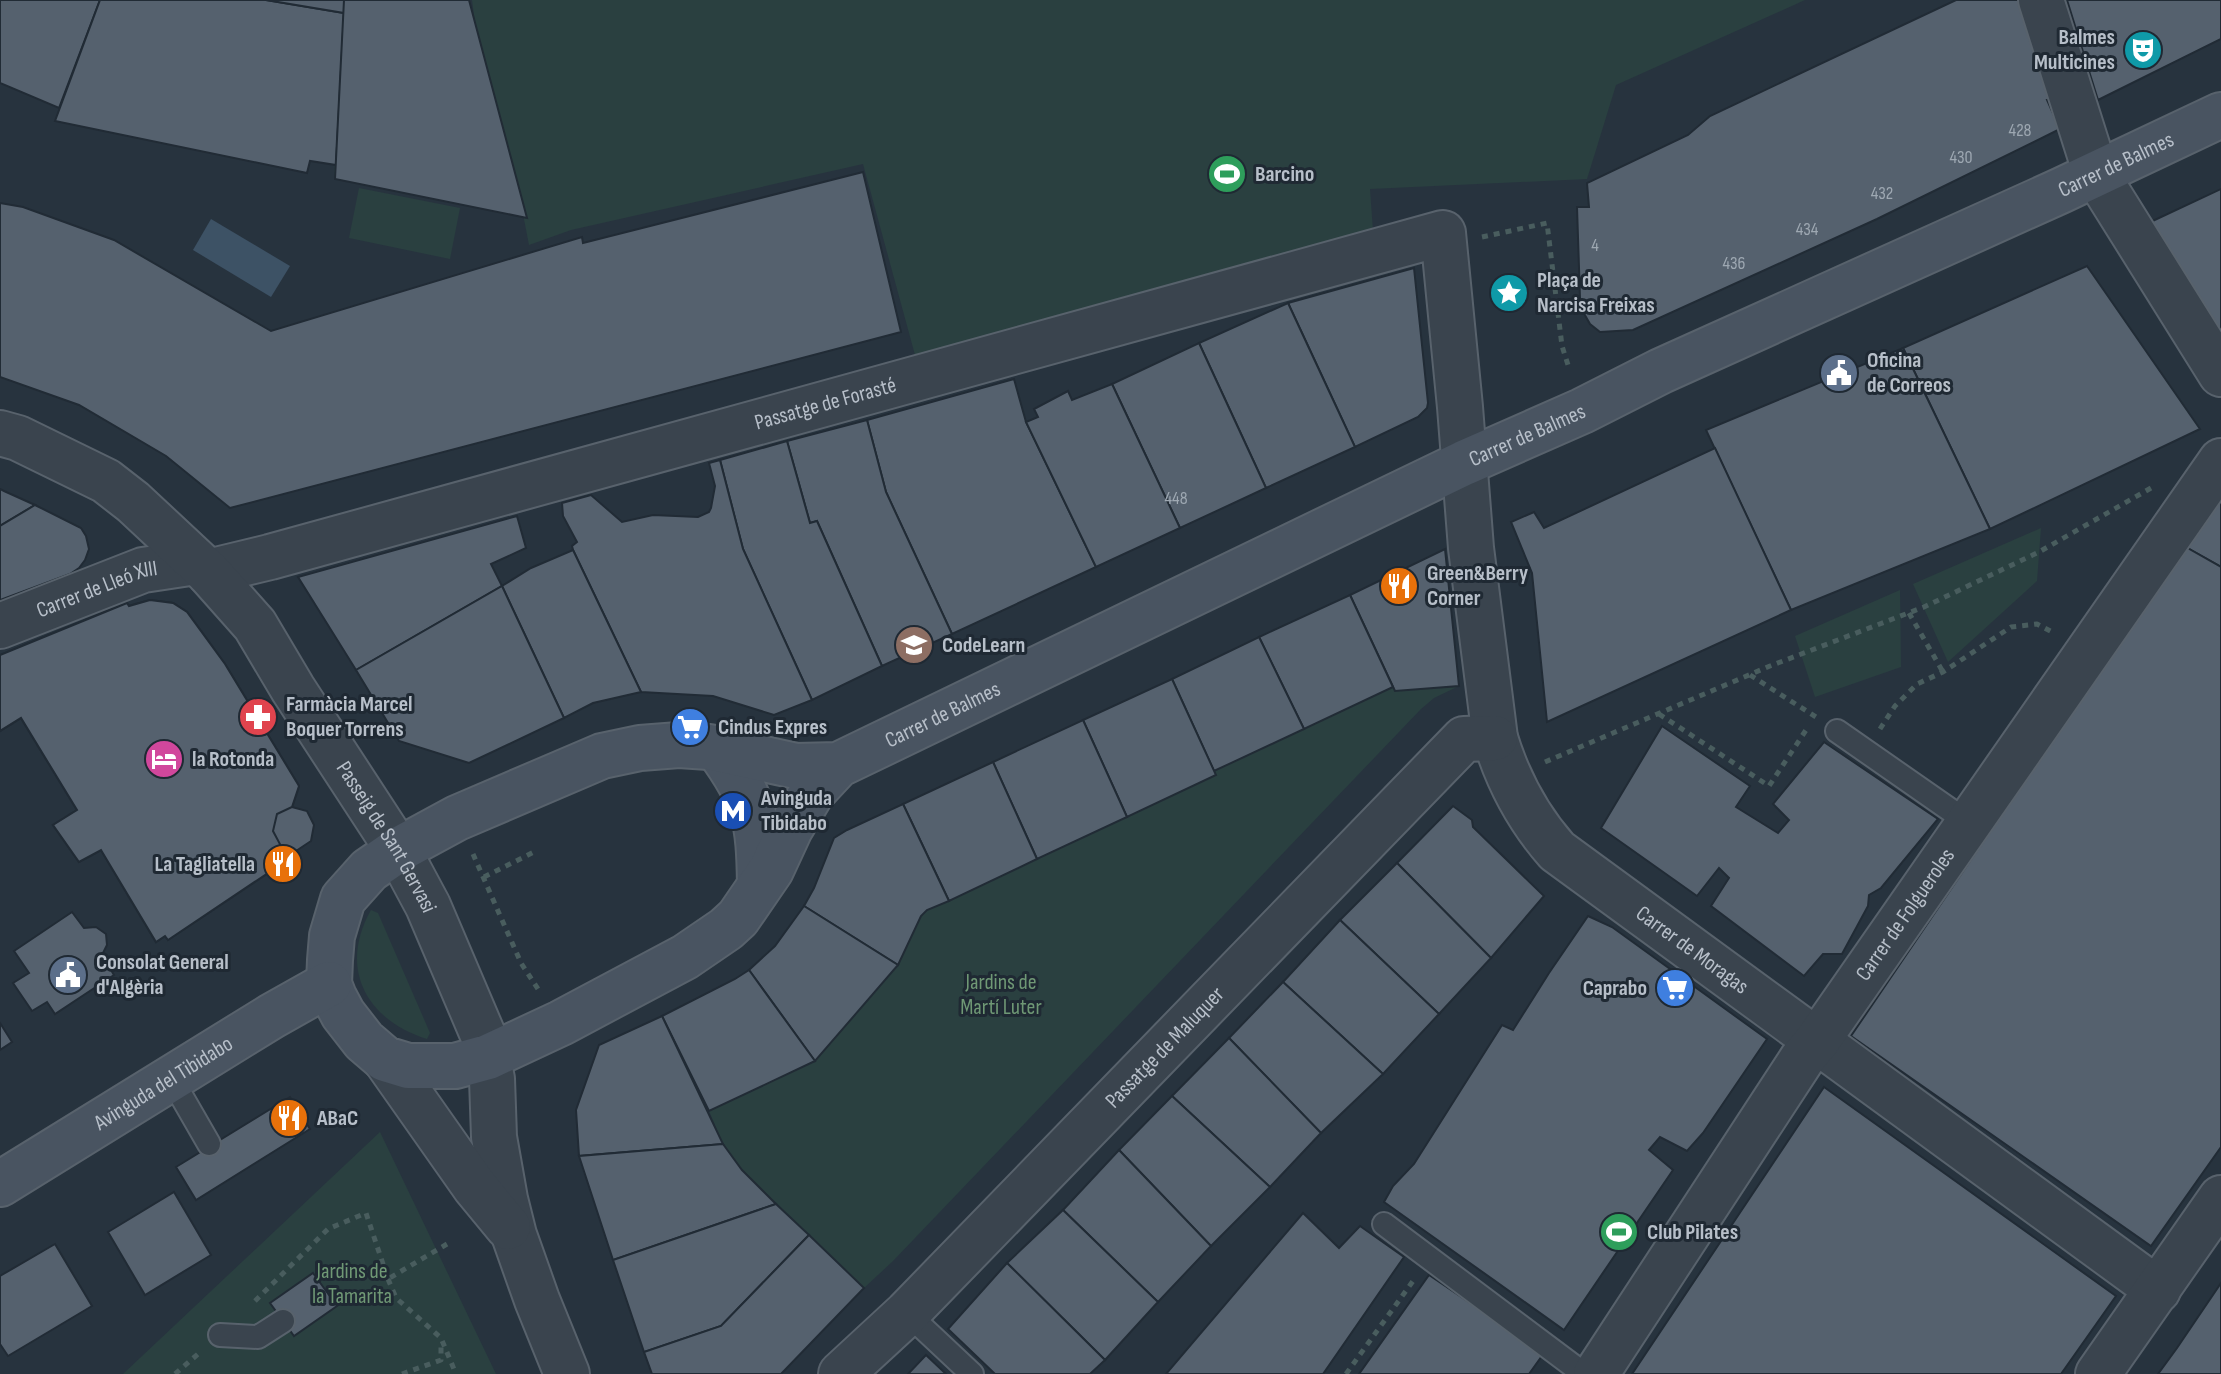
<svg xmlns="http://www.w3.org/2000/svg" width="2221" height="1374" font-family="'Sofia Sans Condensed',sans-serif">
  <style>
    .green { fill: #2a4040 }
    .water { fill: #3d5265 }
    .building { fill: #55616e; stroke: #212b35; stroke-width: 2 }
    .lines { fill: none; stroke-linecap: round; stroke-linejoin: round }
    .service-casing { stroke: #58626c; stroke-width: 26 }
    .minor-casing { stroke: #58626c; stroke-width: 48 }
    .tertiary-casing { stroke: #58626c; stroke-width: 48 }
    .secondary-casing { stroke: #58626c; stroke-width: 48 }
    .path { stroke: #495d5e; stroke-width: 5; stroke-dasharray: 6 6; stroke-linecap: butt }
    .service { stroke: #3a444e; stroke-width: 22 }
    .minor { stroke: #3a444e; stroke-width: 44 }
    .tertiary { stroke: #3a444e; stroke-width: 44 }
    .secondary { stroke: #495461; stroke-width: 44 }
    .labels { text-anchor: middle; dominant-baseline: central; stroke-width: 6; stroke-linejoin: round; paint-order: stroke }
    .number-label { font-size: 18px; fill: #9ea8b2 }
    .poi-label { font-size: 22px; font-weight: bold; fill: #b7bfc9; stroke: #1f2933; text-anchor: start }
    .street-label { font-size: 22px; fill: #b7bfc9; stroke: #1f2933 }
    .park-label { font-size: 22px; fill: #6f9875; stroke: #1f2933 }
  </style>
  <rect width="100%" height="100%" fill="#27333e"/>
  <!-- green -->
  <g class="green">
    <path d="M472,0h1333l-189,85 -29,94 -217,10 3,42 -335,94 -123,30 -52,-191 -292,66 -42,15 -6,-31 -167,-35 -22,-3 7,-166 134,13z"/>
    <path d="M359,188l101,20 -10,51 -101,-21z"/>
    <path d="M2041,528l-4,53 -89,81 -35,-78z"/>
    <path d="M1900,590l1,77 -86,30 -20,-61z"/>
    <path d="M1459,686l-25,12 -13,11 -528,552 -29,27 -122,-118 -19,-26 -14,-33 106,-50 83,-96 23,-49 6,-6 289,-135 -2,-4 179,-84 3,4z"/>
    <path d="M371,910l7,3 52,120 -3,6c-61,-19 -89,-71 -56,-129z"/>
    <path d="M380,1132l116,242h-373z"/>
  </g>
  <!-- water -->
  <path class="water" d="M211,219l79,47 -19,31 -78,-47z"/>
  <!-- building -->
  <g class="building">
    <path d="M0,0h100l-41,108 -59,-25z"/>
    <path d="M100,0h166l78,13 -8,152 -26,-4 -3,12 -252,-52z"/>
    <path d="M266,0h78v13z"/>
    <path d="M344,0h125l58,218 -192,-39z"/>
    <path d="M1956,0h63l24,68h-4l15,30 -7,2 13,29 -183,90 -244,111 -33,2 -10,-8 -8,-14 -2,-12 -3,-91h12l-2,-24 101,-48 22,-19z"/>
    <path d="M2067,0h154v39l-123,61z"/>
    <path d="M863,172l38,160 -671,176 -64,-52 -87,-51 -79,-28v-174l23,4 91,33 157,91 311,-94 1,6z"/>
    <path d="M2221,189v143l-77,-107z"/>
    <path d="M2087,266l113,163 -210,100 -87,-181z"/>
    <path d="M1414,268l14,135 -1,5 -9,9 -63,30 -67,-144z"/>
    <path d="M1288,303l67,144 -89,41 -67,-145z"/>
    <path d="M1199,343l67,145 -86,40 -68,-144z"/>
    <path d="M1903,348l87,181 -199,81 -85,-180z"/>
    <path d="M1014,379l12,43 70,145 -144,67 -66,-142 -19,-72z"/>
    <path d="M1112,384l68,144 -84,39 -70,-145 12,-5 -4,-8 34,-18 4,9z"/>
    <path d="M867,420l19,72 66,142 -70,32 -65,-145 -7,2 -23,-82z"/>
    <path d="M787,441l23,82 7,-2 65,145 -70,34 -69,-151 -23,-89z"/>
    <path d="M1715,448l76,162 -244,112 -15,-149 -21,-51 23,-10 10,16z"/>
    <path d="M720,460l23,89 69,151 -38,15 -61,-19 -72,-4 -68,-142 -1,-4 5,-4 -14,-26 -1,-13 29,-8 31,27 31,-7 45,2 11,-5 2,-4 4,-22 -6,-23z"/>
    <path d="M0,489l4,2 31,14 -35,21z"/>
    <path d="M2221,490v77l-37,-21z"/>
    <path d="M35,505l46,23 5,8 3,13 -4,11 -6,8 -9,6 -70,26v-74z"/>
    <path d="M517,516l9,32 -35,16 11,22 -146,84 -58,-93z"/>
    <path d="M2184,546l37,21v580l-70,99 -300,-210z"/>
    <path d="M1445,549l14,137 -64,5 -45,-96z"/>
    <path d="M573,550l68,142 -48,11 -29,15 -62,-132 29,-18z"/>
    <path d="M502,586l62,132 -95,45 -70,-22 -43,-71z"/>
    <path d="M1350,595l43,92 -89,42 -45,-92z"/>
    <path d="M150,600l23,3 14,9 17,23 21,29 74,122 -7,21 15,4 7,14 -3,16 -15,10 -15,-5 -7,23 -106,71 -3,-4 -9,6 -55,-92 -22,12 -26,-37 24,-15 -56,-92 -21,13v-76l127,-52 2,3z"/>
    <path d="M150,600l23,3 14,9 38,52 74,122 -7,21 -15,7 -4,17 8,15 -7,23 -106,71 -3,-4 -9,6 -55,-92 -22,12 -26,-37 24,-15 -56,-92 -21,13v-76l127,-52 2,3z"/>
    <path d="M1259,637l45,92 -90,42 -42,-92z"/>
    <path d="M1172,679l44,96 -89,42 -44,-97z"/>
    <path d="M1083,720l44,97 -90,42 -44,-97z"/>
    <path d="M1662,726l88,60 -14,21 42,26 11,-13 -16,-16 51,-62 114,77 -57,69 -12,7 -1,11 -26,48h-19l-19,22 -93,-70 18,-28 -10,-10 -22,28 -96,-68z"/>
    <path d="M993,762l44,97 -88,42 -46,-97z"/>
    <path d="M903,804l46,97 -22,9 -6,6 -23,49 -94,-59 10,-18 20,-50 13,-8z"/>
    <path d="M1453,806l19,14 1,7 71,69 -53,62 -94,-95z"/>
    <path d="M1397,863l94,95 -52,56 -99,-94z"/>
    <path d="M804,906l94,59 -83,96 -66,-91 26,-24z"/>
    <path d="M72,912l12,16 12,-1 10,7 1,11 -5,10 12,20 -59,39 -8,-12 -15,9 -19,-28 16,-10 -15,-22z"/>
    <path d="M1588,916l24,11 155,112 -64,94 -16,18 -27,-14 -11,13 24,20 -109,160 -180,-128 9,-16 21,-22 88,-139 11,5 36,-57z"/>
    <path d="M1340,920l99,94 -56,60 -100,-92z"/>
    <path d="M749,970l66,91 -106,50 -47,-95 73,-37z"/>
    <path d="M1283,982l100,92 -62,59 -92,-95z"/>
    <path d="M662,1016l61,128 -144,12 -3,-46 23,-65z"/>
    <path d="M0,1023l12,19 -12,8z"/>
    <path d="M1229,1038l92,95 -51,54 -98,-91z"/>
    <path d="M1824,1087l292,209 -55,78h-429z"/>
    <path d="M1172,1096l98,91 -59,59 -92,-96z"/>
    <path d="M290,1097l20,32 -114,71 -20,-33z"/>
    <path d="M723,1144l19,26 34,34 -163,56 -34,-104z"/>
    <path d="M1119,1150l92,96 -53,56 -95,-92z"/>
    <path d="M174,1192l37,63 -66,40 -37,-63z"/>
    <path d="M776,1204l33,31 -88,91 -77,26 -31,-92z"/>
    <path d="M1063,1210l95,92 -53,58 -98,-97z"/>
    <path d="M1303,1213l36,35 21,-22 44,31 -81,117h-157z"/>
    <path d="M809,1235l55,53 -83,86h-129l-8,-22 77,-26z"/>
    <path d="M55,1244l37,62 -84,50 -8,-12v-68z"/>
    <path d="M1007,1263l98,97 -15,14h-95l-47,-45z"/>
    <path d="M313,1273l24,33 -43,30 -24,-33z"/>
    <path d="M1429,1275l115,78 -15,21h-170z"/>
    <path d="M2221,1283v91h-63l19,-26z"/>
    <path d="M926,1355l20,19h-38z"/>
  </g>
  <g class="lines">
    <defs>
      <g id="service">
        <path d="M1837,731l132,92"/>
        <path d="M171,1078l38,66"/>
        <path d="M1384,1224l200,150"/>
        <path d="M907,1313l65,61"/>
        <path d="M220,1335l38,2 25,-16"/>
      </g>
      <g id="minor">
        <path d="M2041,0l55,174 125,200"/>
        <path id="s1" d="M208,572l62,-15 1173,-324 17,174 11,141 24,190c13,43 32,79 62,113l601,439"/>
        <path id="s2" d="M0,626l143,-56 53,-8"/>
        <path id="s3" d="M841,1374l66,-61 557,-574 31,-1"/>
        <path id="s4" d="M1596,1374l206,-315 15,-18 404,-580"/>
        <path d="M2098,1374l123,-176"/>
      </g>
      <g id="tertiary">
        <path id="s5" d="M0,433l18,5 88,43 27,21 75,70 47,53 38,64 105,161 30,56 55,129 9,44 2,58 11,62 9,36 23,65 30,74"/>
        <path d="M385,1059l90,128 33,40"/>
      </g>
      <g id="secondary">
        <path d="M717,748c39,53 42,73 43,137"/>
        <path id="s6" d="M838,765l-42,1 -87,-19 -30,-2 -39,3 -38,8 -145,62 -59,32 -29,20 -26,29 -11,37 -2,24 -1,24 5,13 9,17 21,27 21,18 23,7h47l33,-9 73,-34 124,-66 41,-28 12,-11 33,-48 19,-41 21,-35 27,-29 626,-302 118,-52 79,-40 399,-180 161,-76"/>
        <path id="s7" d="M0,1184l272,-168 57,-32"/>
      </g>
    </defs>
    <!-- service casing -->
    <use href="#service" class="service-casing"/>
    <!-- minor casing -->
    <use href="#minor" class="minor-casing"/>
    <!-- tertiary casing -->
    <use href="#tertiary" class="tertiary-casing"/>
    <!-- secondary casing -->
    <use href="#secondary" class="secondary-casing"/>
    <!-- path -->
    <g class="path">
      <path d="M1482,237l65,-14 15,123 7,22"/>
      <path d="M1909,613l34,59"/>
      <path d="M1750,675l66,42"/>
      <path d="M1659,714l110,72 39,-59"/>
      <path d="M1880,729l15,-23 22,-22 26,-12 68,-45 26,-3 17,9"/>
      <path d="M1545,762l225,-96 154,-59 115,-55 112,-64"/>
      <path d="M473,854l48,109 19,29"/>
      <path d="M484,877l52,-26"/>
      <path d="M388,1279l8,19 45,40 15,36"/>
      <path d="M255,1301l73,-72 38,-16 22,66 59,-35"/>
      <path d="M175,1374l23,-20"/>
      <path d="M402,1374l39,-14v-17"/>
      <path d="M1346,1374l67,-93"/>
    </g>
    <!-- service -->
    <use href="#service" class="service"/>
    <!-- minor -->
    <use href="#minor" class="minor"/>
    <!-- tertiary -->
    <use href="#tertiary" class="tertiary"/>
    <!-- secondary -->
    <use href="#secondary" class="secondary"/>
  </g>
  <!-- icons -->
  <defs>
    <symbol id="theatre-disc" viewBox="-11 -11 22 22"><circle r="9.5" fill="#0f9aa8" stroke="#1f2933"/><path d="M-5-5.5Q0-4 5-5.5V0Q5 5 0 6Q-5 5-5 0ZM-3.3-2.5H-1v1.5H-3.3ZM1-2.5H3.3v1.5H1ZM-2.8 1Q0 5.5 2.8 1Z" fill="#fff"/></symbol>
    <symbol id="stadium-disc" viewBox="-11 -11 22 22"><circle r="9.5" fill="#2e9e5b" stroke="#1f2933"/><path d="M0-5a6.5 5 0 1 0 0 10a6.5 5 0 1 0 0-10ZM-3.5-1.8h7v3.6h-7Z" fill="#fff"/></symbol>
    <symbol id="sight-disc" viewBox="-11 -11 22 22"><circle r="9.5" fill="#0f9aa8" stroke="#1f2933"/><path d="M0-6L1.8-2.2L6-1.7L2.9 1.2L3.7 5.4L0 3.3L-3.7 5.4L-2.9 1.2L-6-1.7L-1.8-2.2Z" fill="#fff"/></symbol>
    <symbol id="civic-disc" viewBox="-11 -11 22 22"><circle r="9.5" fill="#5c6f8a" stroke="#1f2933"/><path d="M-.6-6.5H3V-4.5H.6V-3L4-1V1h2V6H-6V1h2V-1L-.6-3ZM-1.2 2.5V6h2.4V2.5Z" fill="#fff"/></symbol>
    <symbol id="restaurant-disc" viewBox="-11 -11 22 22"><circle r="9.5" fill="#e8710a" stroke="#1f2933"/><path d="M-5-6h1v4h1v-4h1v4h1v-4h1v5L-1.5 .5V6h-2V.5L-5-1ZM5-6V6H3V1.5H1.5Q1.5-4 5-6Z" fill="#fff"/></symbol>
    <symbol id="school-disc" viewBox="-11 -11 22 22"><circle r="9.5" fill="#8d6e63" stroke="#1f2933"/><path d="M0-5L7-2L0 1L-7-2ZM-4 1L0 2.5L4 1V4Q0 6-4 4Z" fill="#fff"/></symbol>
    <symbol id="pharmacy-disc" viewBox="-11 -11 22 22"><circle r="9.5" fill="#e0444e" stroke="#1f2933"/><path d="M-2-6h4v4h4v4h-4v4h-4v-4h-4v-4h4Z" fill="#fff"/></symbol>
    <symbol id="supermarket-disc" viewBox="-11 -11 22 22"><circle r="9.5" fill="#3f7fe0" stroke="#1f2933"/><path d="M-6-5.5h2.5l.6 2H6L4.5 2H-2.5L-4.4-4H-6ZM-1.5 3.2a1.3 1.3 0 1 0 .1 0ZM3 3.2a1.3 1.3 0 1 0 .1 0Z" fill="#fff"/></symbol>
    <symbol id="hotel-disc" viewBox="-11 -11 22 22"><circle r="9.5" fill="#d1479c" stroke="#1f2933"/><path d="M-6-4.5h1.5V1H6V5H4.5V3h-9V5H-6ZM-4 0a1.8 1.8 0 1 1 3.6 0ZM.5 0V-2.5h3Q6-2.5 6 0Z" fill="#fff"/></symbol>
    <symbol id="metro-disc" viewBox="-11 -11 22 22"><circle r="9.5" fill="#1a4fb4" stroke="#1f2933"/><path d="M-5.5 5V-5H-3L0 0L3-5H5.5V5H3V-.5L0 4L-3-.5V5Z" fill="#fff"/></symbol>
  </defs>
  <g fill-rule="evenodd">
    <use href="#theatre-disc" x="2121" y="28" width="44" height="44"/>
    <use href="#stadium-disc" x="1205" y="152" width="44" height="44"/>
    <use href="#sight-disc" x="1487" y="271" width="44" height="44"/>
    <use href="#civic-disc" x="1817" y="351" width="44" height="44"/>
    <use href="#restaurant-disc" x="1377" y="564" width="44" height="44"/>
    <use href="#school-disc" x="892" y="623" width="44" height="44"/>
    <use href="#pharmacy-disc" x="236" y="695" width="44" height="44"/>
    <use href="#supermarket-disc" x="668" y="705" width="44" height="44"/>
    <use href="#hotel-disc" x="142" y="737" width="44" height="44"/>
    <use href="#metro-disc" x="711" y="789" width="44" height="44"/>
    <use href="#restaurant-disc" x="261" y="842" width="44" height="44"/>
    <use href="#civic-disc" x="46" y="953" width="44" height="44"/>
    <use href="#supermarket-disc" x="1653" y="966" width="44" height="44"/>
    <use href="#restaurant-disc" x="267" y="1096" width="44" height="44"/>
    <use href="#stadium-disc" x="1597" y="1210" width="44" height="44"/>
  </g>
  <g class="labels">
    <!-- number labels -->
    <g class="number-label">
      <text x="2020" y="130">428</text>
      <text x="1961" y="157">430</text>
      <text x="1882" y="193">432</text>
      <text x="1807" y="229">434</text>
      <text x="1595" y="245">4</text>
      <text x="1734" y="263">436</text>
      <text x="1176" y="498">448</text>
    </g>
    <!-- poi labels -->
    <g class="poi-label">
      <text x="2115" y="37" text-anchor="end">Balmes<tspan x="2115" dy="25">Multicines</tspan></text>
      <text x="1255" y="174">Barcino</text>
      <text x="1537" y="280">Plaça de<tspan x="1537" dy="25">Narcisa Freixas</tspan></text>
      <text x="1867" y="360">Oficina<tspan x="1867" dy="25">de Correos</tspan></text>
      <text x="1427" y="573">Green&amp;Berry<tspan x="1427" dy="25">Corner</tspan></text>
      <text x="942" y="645">CodeLearn</text>
      <text x="286" y="704">Farmàcia Marcel<tspan x="286" dy="25">Boquer Torrens</tspan></text>
      <text x="718" y="727">Cindus Expres</text>
      <text x="192" y="759">la Rotonda</text>
      <text x="761" y="798">Avinguda<tspan x="761" dy="25">Tibidabo</tspan></text>
      <text x="255" y="864" text-anchor="end">La Tagliatella</text>
      <text x="96" y="962">Consolat General<tspan x="96" dy="25">d'Algèria</tspan></text>
      <text x="1647" y="988" text-anchor="end">Caprabo</text>
      <text x="317" y="1118">ABaC</text>
      <text x="1647" y="1232">Club Pilates</text>
    </g>
    <!-- street labels -->
    <g class="street-label">
      <text stroke="none"><textPath href="#s6" startOffset="2708">Carrer de Balmes</textPath></text>
      <text stroke="none"><textPath href="#s1" startOffset="640">Passatge de Forasté</textPath></text>
      <text stroke="none"><textPath href="#s6" startOffset="2060">Carrer de Balmes</textPath></text>
      <text stroke="none"><textPath href="#s2" startOffset="104">Carrer de Lleó XIII</textPath></text>
      <text stroke="none"><textPath href="#s6" startOffset="1412">Carrer de Balmes</textPath></text>
      <text stroke="none"><textPath href="#s5" startOffset="574">Passeig de Sant Gervasi</textPath></text>
      <text stroke="none"><textPath href="#s4" startOffset="554">Carrer de Folgueroles</textPath></text>
      <text stroke="none"><textPath href="#s1" startOffset="2086">Carrer de Moragas</textPath></text>
      <text stroke="none"><textPath href="#s3" startOffset="460">Passatge de Maluquer</textPath></text>
      <text stroke="none"><textPath href="#s7" startOffset="192">Avinguda del Tibidabo</textPath></text>
    </g>
    <!-- park labels -->
    <g class="park-label">
      <text x="1001" y="982">Jardins de<tspan x="1001" dy="25">Martí Luter</tspan></text>
      <text x="352" y="1271">Jardins de<tspan x="352" dy="25">la Tamarita</tspan></text>
    </g>
  </g>
</svg>
